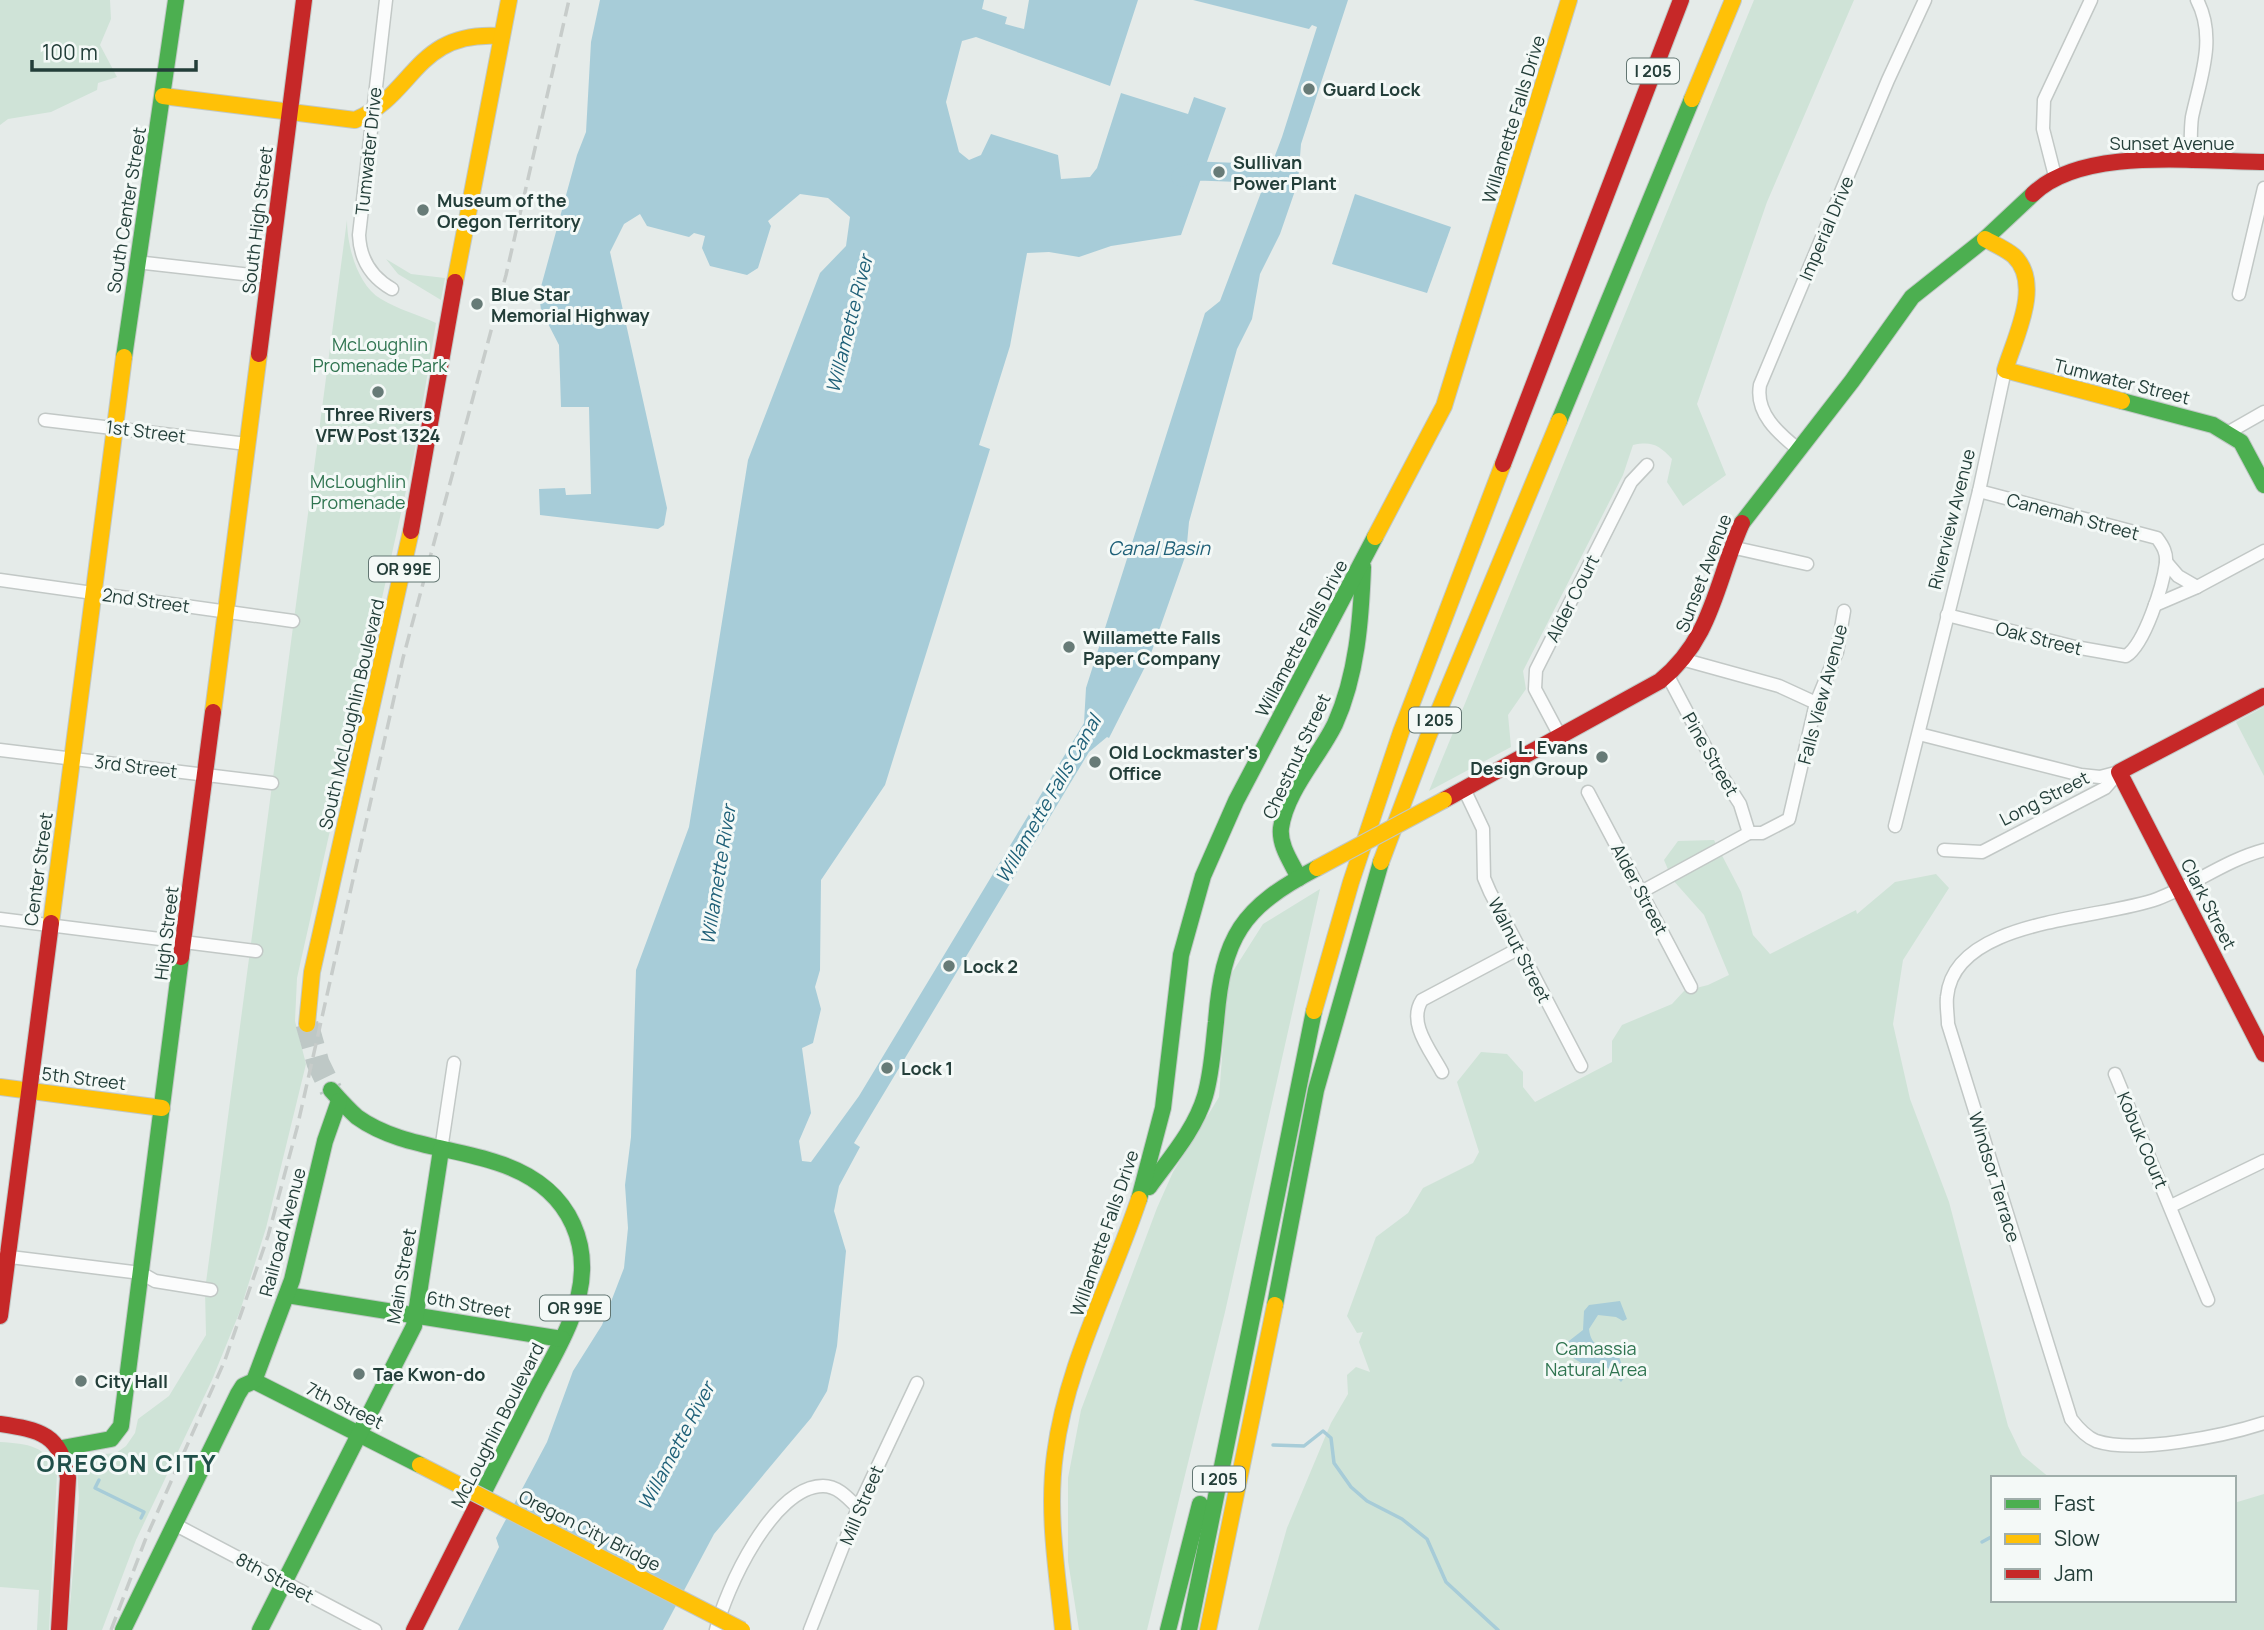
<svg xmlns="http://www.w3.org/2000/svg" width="2264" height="1630" font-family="Manrope,sans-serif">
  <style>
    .green { fill: #cfe3d7 }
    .water { fill: #a7ccd8 }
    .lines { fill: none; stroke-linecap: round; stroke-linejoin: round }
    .stream { stroke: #a7ccd8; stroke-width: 3.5 }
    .river { stroke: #a7ccd8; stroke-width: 19 }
    .highway-tunnel { stroke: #bec8c6; stroke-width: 23; stroke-dasharray: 23 11; stroke-linecap: butt }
    .street-casing { stroke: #c2c8c6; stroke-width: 15 }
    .fast-casing { stroke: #c1c8c6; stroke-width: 18 }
    .slow-casing { stroke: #c1c8c6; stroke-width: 18 }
    .jam-casing { stroke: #c1c8c6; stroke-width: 18 }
    .street { stroke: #fbfcfc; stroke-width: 12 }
    .fast { stroke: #4caf50; stroke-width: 16 }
    .slow { stroke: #ffc107; stroke-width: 16 }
    .jam { stroke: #c62828; stroke-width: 16 }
    .rail { stroke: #c7ccca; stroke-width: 3.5; stroke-dasharray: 14 7; stroke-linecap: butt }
    .slow-bridge-casing { stroke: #c1c8c6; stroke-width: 18; stroke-linecap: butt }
    .slow-bridge { stroke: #ffc107; stroke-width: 16 }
    .poi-dot { fill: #677b77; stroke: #f4f9f7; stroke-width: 2.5 }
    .labels { text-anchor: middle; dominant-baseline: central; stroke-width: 6; stroke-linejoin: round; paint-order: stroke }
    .shield { fill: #f4f9f7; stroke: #627672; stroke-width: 2 }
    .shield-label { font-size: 16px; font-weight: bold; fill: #233e39 }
    .poi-label { font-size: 18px; font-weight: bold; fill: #233e39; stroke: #f4f9f7; text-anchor: start }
    .street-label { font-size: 18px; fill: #233e39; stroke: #f4f9f7 }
    .park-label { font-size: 18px; fill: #2f7450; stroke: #f4f9f7 }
    .water-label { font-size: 19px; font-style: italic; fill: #1f6078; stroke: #f4f9f7 }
    .district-label { font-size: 24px; font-weight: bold; letter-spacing: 2px; fill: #204f49; stroke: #f4f9f7 }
  </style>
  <rect width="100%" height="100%" fill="#e5ebe9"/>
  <!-- green -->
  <g class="green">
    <path d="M0,0h110l1,19 -11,26 17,32 -19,6 -1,7 -46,22 -43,7 -8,6z"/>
    <path d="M1754,0h100l-87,202 -70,202 29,71 -43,31 -16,-24 5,-23c-13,-14 -20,-18 -39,-14l-10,30 -100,196 3,18 -18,26 3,32 -82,44z"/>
    <path d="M347,220c0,25 10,65 34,79 16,10 38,16 55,24l-22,132 -117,523 -2,43 11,43 -40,164 -26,83 -28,69 -76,160 -34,90h-34l11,-132 -2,-29 16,-14 23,-2 10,-7 9,-13 3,-14 31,-23 37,-61 -1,-45z"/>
    <path d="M386,259l25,15 34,4 -4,22 -43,-26z"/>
    <path d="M2264,707v69l-28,-54z"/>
    <path d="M1714,840l27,52 12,43 17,19 86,-44 1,4 38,-32 41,-8 13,14 -46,72 -10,64 17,75 39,103 59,224 14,29 28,23h-57v122h241v-97l30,-9v136h-1006l29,-102 44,-105 17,-29 -1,-19 9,-8 14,5 -11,-30 4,-10 -6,1 -10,-17 29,-79 32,-24 15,-25 50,-25 6,-11 -22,-70 24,-30 26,2 16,18v15l12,15 77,-40v-21l10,-16 50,-21 12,-13 24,-6 21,-10 -25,-60 -32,-36 -8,-19 14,-19z"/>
    <path d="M1320,889l-95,423 -78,318h-68l-11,-69v-83l13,-68 76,-202 16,-36 46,-75 9,-118 35,-55z"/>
    <path d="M0,1442c28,2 47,3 57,32l-8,156h-12l2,-40 -39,-3z"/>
  </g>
  <!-- water -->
  <g class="water">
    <path d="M600,0h384l-2,9 25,8 -2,7 19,5 5,-29h109l-28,86 -134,-49 -14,4 -16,61 13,50 10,8 12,-5 10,-21 67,21 3,24 29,-2 7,-9 24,-75 67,21 6,-17 32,11 -45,127 -70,11 -32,11 -30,-5 -22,1 -17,93 -31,99 11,4 -105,336 -64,95 -1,90 -5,17 6,22 -8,34 -11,5 9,65 -12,28 3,20 9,1 48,-66 225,-373 2,-35 119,-375 15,-12 62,-164 35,-110 -5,-2 -3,4 -116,-29h155l-47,144 -3,38 -18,52 -20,40 -8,45 -15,30 -48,173 -3,32 -37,105 -40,79 -2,-1 -18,15 -235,391 6,4 -21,39 -5,25 12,40 -9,95 -10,45 -16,27 -97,116 -51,96h-205l41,-83 -3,-9 51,-96 26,-71 29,-46 22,-57 4,-40 -3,-43 6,-48 5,-167 53,-143 59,-367 72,-187 26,-27 4,-29 -22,-19 -28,-4 -32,27 3,5 -13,42 -11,7 -37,-9 -8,-18 3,-12 -11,-3 -5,4 -42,-11 -7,-12 -16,10 -14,28 57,256 -3,17 -6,4 -118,-14 -1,-26 26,-1 1,7 25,-1 -2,-87h-28l-2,-62 -18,-35 -2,-16 38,-139 9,-23 5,-90z"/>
    <path d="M1355,194l96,33 -24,66 -95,-29z"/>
    <path d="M1620,1301l7,18 -4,2 -7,-4 -18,-2 -9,14c2,19 14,18 29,25l8,22 -5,6 -17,-18h-21l-15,-9 -3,-11 18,-14 1,-19 5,-6z"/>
  </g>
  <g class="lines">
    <!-- stream -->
    <g class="stream">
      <path d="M1273,1445l31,1 19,-15 8,7 3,25 17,24 16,14 35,18 25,20 19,43 52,48"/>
      <path d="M89,1464l11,6"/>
      <path d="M99,1480l-4,8 49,24 -3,6"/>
      <path d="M1982,1542l11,-6"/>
    </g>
    <!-- river -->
    <path class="river" d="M1181,177l18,-6 81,3"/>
    <!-- highway-tunnel -->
    <path class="highway-tunnel" d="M307,1024l11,39 13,27"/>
    <defs>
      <g id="street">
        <path d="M386,0l-27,235c1,24 12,42 33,54"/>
        <path d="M2191,161c0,-14 -1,-30 1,-44 8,-38 25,-79 5,-117"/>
        <path d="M2055,176l-12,-47 1,-29 47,-100"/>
        <path d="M136,262l133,15"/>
        <path d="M2239,294l25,-106"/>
        <path d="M45,420l202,24"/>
        <path d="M2229,432l35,-20"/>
        <path d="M1798,449c-20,-16 -43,-36 -38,-64l128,-305 37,-80"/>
        <path d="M1731,547l76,17"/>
        <path d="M2166,562l12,14 19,11"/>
        <path d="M0,580l293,41"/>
        <path d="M2155,605l42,-18 67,-36"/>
        <path d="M1947,615l128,32 51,9c19,-12 37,-71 40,-93 1,-10 -3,-17 -9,-25l-178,-47"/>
        <path d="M1685,660l94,26 37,17"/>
        <path d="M1668,676l48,91 24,37 9,29"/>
        <path d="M1919,734l162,41 19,2 19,-5"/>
        <path d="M1560,736l-25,-47 1,-19 95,-188 16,-17"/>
        <path d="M0,750l272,33"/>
        <path d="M1464,789l19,40 1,49 6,14 91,174"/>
        <path d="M1588,792l103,195"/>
        <path d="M1895,826l84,-335 26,-121"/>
        <path d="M1944,850l38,2 123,-64 14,-16"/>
        <path d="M2264,850c-38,10 -70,35 -107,49 -57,21 -203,19 -210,98 -1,9 1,19 1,27l123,395c7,9 15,18 25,22 40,13 128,-5 168,-18"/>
        <path d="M1641,892l108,-59h13l27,-14 27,-116 21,-51 7,-41"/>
        <path d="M0,919l256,32"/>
        <path d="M1442,1072c-11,-21 -35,-49 -20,-72l96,-51"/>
        <path d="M2115,1074l93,226"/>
        <path d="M441,1150l13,-87"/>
        <path d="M2171,1206l93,-45"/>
        <path d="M2,1256l139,17 14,8 56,9"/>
        <path d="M174,1524l201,106"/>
        <path d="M716,1630c9,-40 57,-144 107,-144 15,0 25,12 35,22"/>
        <path d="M810,1630l48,-122 59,-125"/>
      </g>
      <g id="fast">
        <path d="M124,357l52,-357"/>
        <path d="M2122,401l91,24 28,17 23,43"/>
        <path d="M1559,421l133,-322"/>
        <path d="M1742,523l110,-142 60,-84 73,-58 48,-45"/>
        <path d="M1299,878c-7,-15 -20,-32 -18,-50 5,-37 38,-71 54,-104 22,-49 26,-104 28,-157"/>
        <path d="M331,1090c8,9 17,19 26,27 40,29 95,30 141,46 74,24 102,87 72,159 -10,25 -24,48 -36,71 -19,38 -39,76 -58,114"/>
        <path d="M1149,1187c20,-28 46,-57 56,-91 7,-24 8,-49 11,-74 7,-86 25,-114 101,-154"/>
        <path d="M1139,1199l24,-91 18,-153 22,-79 33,-75 139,-264"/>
        <path d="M287,1295l275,44"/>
        <path d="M1275,1305l41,-215 65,-228"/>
        <path d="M254,1381l166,84"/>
        <path d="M62,1448l49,-9 10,-13 60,-469"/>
        <path d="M123,1630l115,-236 5,-8 11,-5 38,-101 33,-139 14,-40"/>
        <path d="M260,1630l154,-304 27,-176"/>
        <path d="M1168,1630l32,-126"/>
        <path d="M1189,1630l125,-619"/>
      </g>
      <g id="slow">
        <path d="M163,96l192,24c60,-25 60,-90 145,-84"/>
        <path d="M1692,99l41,-99"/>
        <path d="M1985,239c9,5 21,10 29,17 29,28 1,81 -9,114l117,31"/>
        <path d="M455,282l54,-282"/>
        <path d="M1375,537l69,-131 125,-406"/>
        <path d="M213,712l46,-358"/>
        <path d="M1381,862l47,-125 131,-316"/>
        <path d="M51,923l73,-566"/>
        <path d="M1314,1011l37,-129 50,-150 102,-268"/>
        <path d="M307,1024l5,-52 99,-441"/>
        <path d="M0,1087l162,21"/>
        <path d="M1063,1630c-6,-59 -16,-117 -8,-176 11,-88 56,-171 84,-255"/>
        <path d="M1208,1630l67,-325"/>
      </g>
      <g id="jam">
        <path d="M2033,194c50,-48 164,-32 231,-32"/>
        <path d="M259,354l45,-354"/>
        <path d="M1503,464l178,-464"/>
        <path d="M411,531l44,-249"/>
        <path d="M2264,696l-145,76 145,282"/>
        <path d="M1444,800l216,-119c53,-43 56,-100 82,-158"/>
        <path d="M181,957l32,-245"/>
        <path d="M0,1316l51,-393"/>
        <path d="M0,1424c40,6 61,10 68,54l-9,152"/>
        <path d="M414,1630l62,-123"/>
      </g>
    </defs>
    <!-- street casing -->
    <use href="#street" class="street-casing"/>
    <!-- fast casing -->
    <use href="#fast" class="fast-casing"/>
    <!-- slow casing -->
    <use href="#slow" class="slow-casing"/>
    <!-- jam casing -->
    <use href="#jam" class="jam-casing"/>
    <!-- street -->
    <use href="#street" class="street"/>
    <!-- fast -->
    <use href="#fast" class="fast"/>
    <!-- slow -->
    <use href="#slow" class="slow"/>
    <!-- jam -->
    <use href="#jam" class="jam"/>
    <!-- rail -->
    <path class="rail" d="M111,1630l35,-92 79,-178 43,-124 29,-108 106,-470 103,-383 63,-275"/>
    <defs>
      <g id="slow-bridge">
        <path d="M1317,868l127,-68"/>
        <path d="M420,1465l322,165"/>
      </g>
    </defs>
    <!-- slow-bridge casing -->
    <use href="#slow-bridge" class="slow-bridge-casing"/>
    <!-- slow-bridge -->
    <use href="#slow-bridge" class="slow-bridge"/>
  </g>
  <!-- markers -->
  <g class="poi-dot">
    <circle cx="1309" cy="89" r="7"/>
    <circle cx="1219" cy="172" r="7"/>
    <circle cx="423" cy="210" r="7"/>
    <circle cx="477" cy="304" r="7"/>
    <circle cx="378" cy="392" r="7"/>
    <circle cx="1069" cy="647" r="7"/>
    <circle cx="1602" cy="757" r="7"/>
    <circle cx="1095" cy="762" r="7"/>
    <circle cx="949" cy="966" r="7"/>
    <circle cx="887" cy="1068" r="7"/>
    <circle cx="359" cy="1374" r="7"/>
    <circle cx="81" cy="1381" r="7"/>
  </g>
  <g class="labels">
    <!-- shield labels -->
    <g class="shield">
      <rect x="1627" y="58.5" width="52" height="25" rx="5"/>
      <rect x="369" y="556.5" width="70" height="25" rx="5"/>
      <rect x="1409" y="707.5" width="52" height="25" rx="5"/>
      <rect x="540" y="1295.5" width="70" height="25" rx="5"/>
      <rect x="1193" y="1466.5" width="52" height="25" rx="5"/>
    </g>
    <g class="shield-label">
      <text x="1653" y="71">I 205</text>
      <text x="404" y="569">OR 99E</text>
      <text x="1435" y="720">I 205</text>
      <text x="575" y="1308">OR 99E</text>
      <text x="1219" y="1479">I 205</text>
    </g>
    <!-- poi labels -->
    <g class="poi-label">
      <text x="1323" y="89">Guard Lock</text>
      <text x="1233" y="162">Sullivan<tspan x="1233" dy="21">Power Plant</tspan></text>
      <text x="437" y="200">Museum of the<tspan x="437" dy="21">Oregon Territory</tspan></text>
      <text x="491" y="294">Blue Star<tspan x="491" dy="21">Memorial Highway</tspan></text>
      <text x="378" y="414" text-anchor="middle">Three Rivers<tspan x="378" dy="21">VFW Post 1324</tspan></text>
      <text x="1083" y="637">Willamette Falls<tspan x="1083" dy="21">Paper Company</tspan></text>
      <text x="1588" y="747" text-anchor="end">L. Evans<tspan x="1588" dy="21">Design Group</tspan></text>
      <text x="1109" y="752">Old Lockmaster's<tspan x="1109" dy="21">Office</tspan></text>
      <text x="963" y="966">Lock 2</text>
      <text x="901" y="1068">Lock 1</text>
      <text x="373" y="1374">Tae Kwon-do</text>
      <text x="95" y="1381">City Hall</text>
    </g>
    <!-- street labels -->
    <g class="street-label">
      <text transform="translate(1513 119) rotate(-73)">Willamette Falls Drive</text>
      <text x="2172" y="143">Sunset Avenue</text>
      <text transform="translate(368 151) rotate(-84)">Tumwater Drive</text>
      <text transform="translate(126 210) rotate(-81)">South Center Street</text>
      <text transform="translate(257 220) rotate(-83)">South High Street</text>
      <text transform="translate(1826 228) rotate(-67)">Imperial Drive</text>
      <text transform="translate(2122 381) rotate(14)">Tumwater Street</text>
      <text transform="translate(146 431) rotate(7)">1st Street</text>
      <text transform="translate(2073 516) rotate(15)">Canemah Street</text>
      <text transform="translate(1951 519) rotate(-76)">Riverview Avenue</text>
      <text transform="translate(1703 573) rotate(-69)">Sunset Avenue</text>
      <text transform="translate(1572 598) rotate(-63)">Alder Court</text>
      <text transform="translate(146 600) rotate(8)">2nd Street</text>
      <text transform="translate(1301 638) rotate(-62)">Willamette Falls Drive</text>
      <text transform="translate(2039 638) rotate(14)">Oak Street</text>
      <text transform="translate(1822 694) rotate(-75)">Falls View Avenue</text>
      <text transform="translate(351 714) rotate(-77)">South McLoughlin Boulevard</text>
      <text transform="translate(1711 754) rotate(60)">Pine Street</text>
      <text transform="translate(1296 756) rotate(-65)">Chestnut Street</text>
      <text transform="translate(136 766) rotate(7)">3rd Street</text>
      <text transform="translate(2044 798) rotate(-27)">Long Street</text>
      <text transform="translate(38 869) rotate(-82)">Center Street</text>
      <text transform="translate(1640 889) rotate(62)">Alder Street</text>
      <text transform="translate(2209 904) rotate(63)">Clark Street</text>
      <text transform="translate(166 933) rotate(-83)">High Street</text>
      <text transform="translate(1520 950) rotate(63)">Walnut Street</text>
      <text transform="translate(84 1078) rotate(7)">5th Street</text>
      <text transform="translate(2143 1140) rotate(67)">Kobuk Court</text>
      <text transform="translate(1995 1177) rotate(73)">Windsor Terrace</text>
      <text transform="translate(282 1232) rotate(-75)">Railroad Avenue</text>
      <text transform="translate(1104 1233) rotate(-71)">Willamette Falls Drive</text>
      <text transform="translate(401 1276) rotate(-80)">Main Street</text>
      <text transform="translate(469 1304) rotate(10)">6th Street</text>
      <text transform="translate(345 1405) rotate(26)">7th Street</text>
      <text transform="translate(497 1425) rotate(-63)">McLoughlin Boulevard</text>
      <text transform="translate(861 1505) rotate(-67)">Mill Street</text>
      <text transform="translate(590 1530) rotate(27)">Oregon City Bridge</text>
      <text transform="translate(275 1577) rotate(28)">8th Street</text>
    </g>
    <!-- park labels -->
    <g class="park-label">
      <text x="380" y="344">McLoughlin<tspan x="380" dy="21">Promenade Park</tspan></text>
      <text x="358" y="481">McLoughlin<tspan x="358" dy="21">Promenade</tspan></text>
      <text x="1596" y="1348">Camassia<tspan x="1596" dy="21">Natural Area</tspan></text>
    </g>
    <!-- water labels -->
    <g class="water-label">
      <text transform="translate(849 324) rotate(-76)">Willamette River</text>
      <text x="1159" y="548">Canal Basin</text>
      <text transform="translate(1048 799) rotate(-60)">Willamette Falls Canal</text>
      <text transform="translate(718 875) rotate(-81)">Willamette River</text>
      <text transform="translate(676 1446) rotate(-62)">Willamette River</text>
    </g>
    <!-- district labels -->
    <g class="district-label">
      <text x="127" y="1462">OREGON CITY</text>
    </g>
  </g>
  <!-- legend -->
  <rect x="1991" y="1476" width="245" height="126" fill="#f4f9f7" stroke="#a0aeab" stroke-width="2"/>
  <rect x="2005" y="1499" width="35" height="10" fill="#4caf50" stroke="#a0aeab" stroke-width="2"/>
  <text x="2054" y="1511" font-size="21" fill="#233e39">Fast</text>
  <rect x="2005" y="1534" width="35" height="10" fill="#ffc107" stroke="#a0aeab" stroke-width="2"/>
  <text x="2054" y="1546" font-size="21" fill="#233e39">Slow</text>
  <rect x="2005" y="1569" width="35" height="10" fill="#c62828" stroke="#a0aeab" stroke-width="2"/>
  <text x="2054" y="1581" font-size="21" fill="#233e39">Jam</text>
  <!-- scale -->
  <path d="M32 60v10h164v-10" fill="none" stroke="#233e39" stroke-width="3.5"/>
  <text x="42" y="60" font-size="21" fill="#233e39" stroke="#f4f9f7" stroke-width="5" paint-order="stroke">100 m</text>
</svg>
